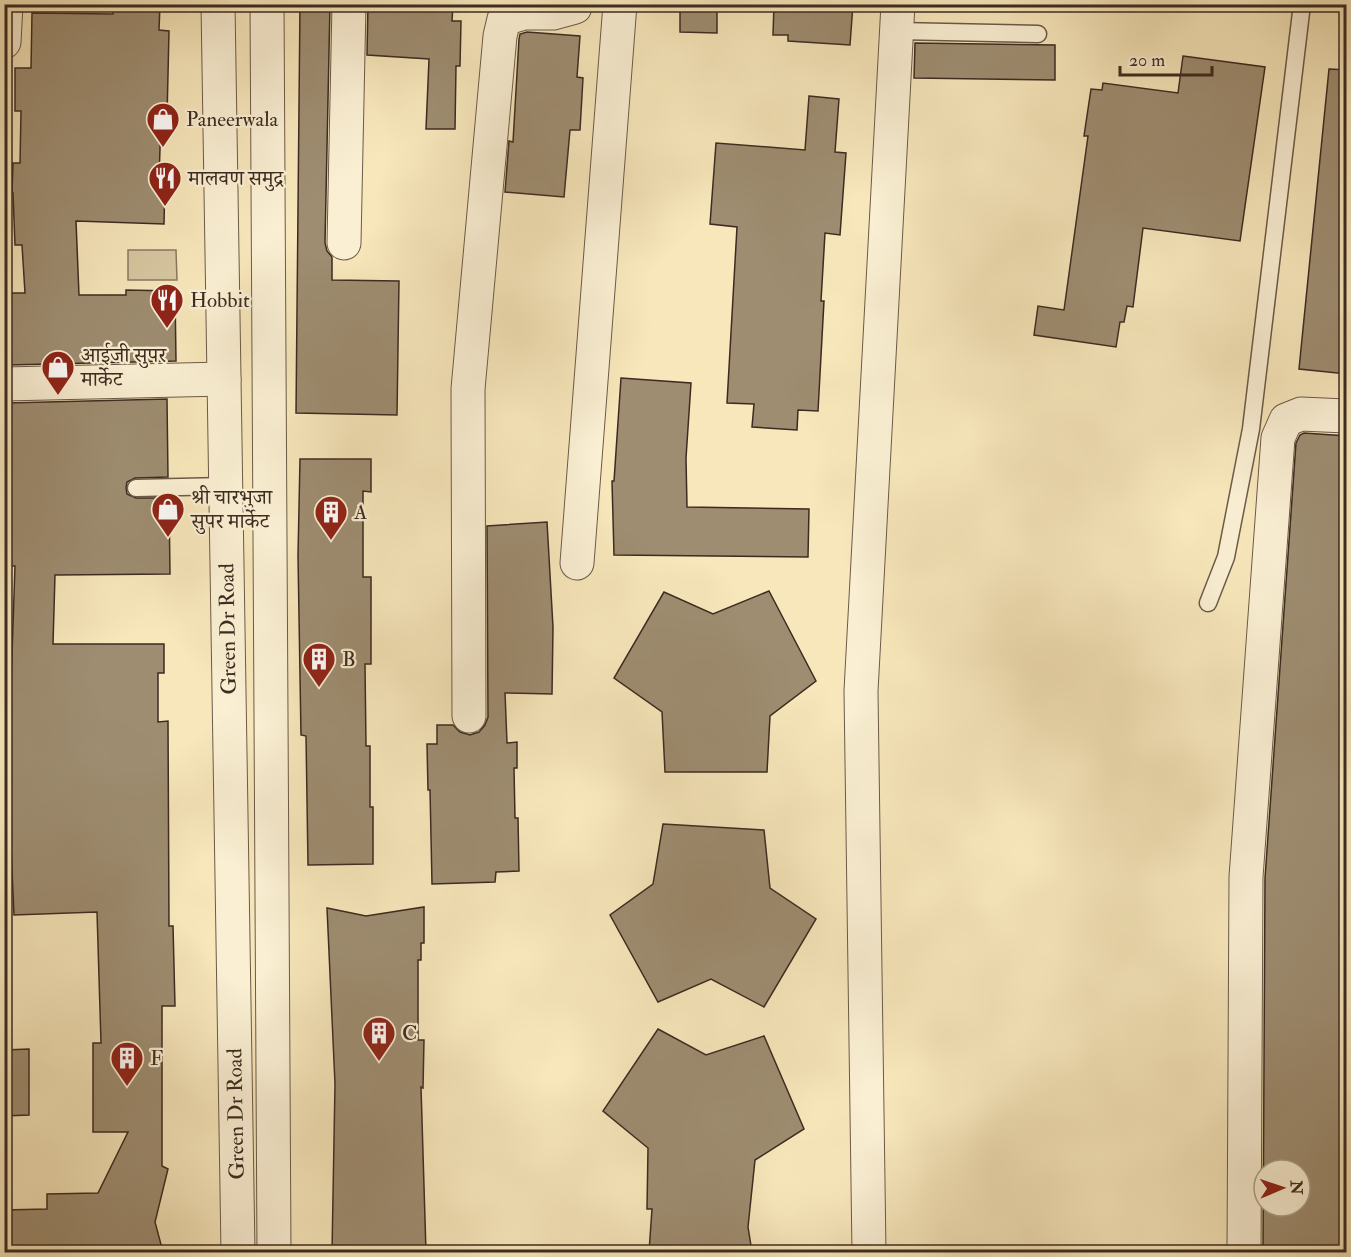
<svg xmlns="http://www.w3.org/2000/svg" width="1351" height="1257" font-family="'IM FELL Double Pica','Noto Serif Devanagari',serif">
  <style>
    .green { fill: #d7c7a1; stroke: #8a7961; stroke-width: 1.5 }
    .building { fill: #9e8d71; stroke: #3d2b21; stroke-width: 1.5; fill-rule: evenodd }
    .lines { fill: none; stroke-linecap: round; stroke-linejoin: round }
    .lane-casing { stroke: #6c5a48; stroke-width: 19 }
    .street-casing { stroke: #6c5a48; stroke-width: 35 }
    .lane { stroke: #faefd3; stroke-width: 16 }
    .street { stroke: #faefd3; stroke-width: 33 }
    .labels { text-anchor: middle; dominant-baseline: central; stroke-width: 4.5; stroke-linejoin: round; paint-order: stroke }
    .poi-label { font-size: 21px; fill: #3d2b21; stroke: #faefd3; text-anchor: start }
    .street-label { font-size: 21px; fill: #3d2b21; stroke: #faefd3 }
  </style>
  <rect width="100%" height="100%" fill="#f7e7bb"/>
  <filter id="stains"><feTurbulence type="fractalNoise" baseFrequency=".00333" numOctaves="4"/><feColorMatrix values="0 0 0 0 .2 0 0 0 0 .09 0 0 0 0 .02 0 0 0 .5 -.17"/></filter>
  <radialGradient id="worn" r=".72"><stop offset=".6" stop-color="#630" stop-opacity="0"/><stop offset="1" stop-color="#630" stop-opacity=".3"/></radialGradient>
  <!-- green -->
  <path class="green" d="M128,250h48l1,30h-49z"/>
  <!-- building -->
  <g class="building">
    <path d="M113,4h47l-1,26 10,1 -2,87 -6,-1 -2,63h6l-1,44 -88,-3 3,74h47v-5l49,1 1,70 -169,4 1,-72h17l-3,-48h-7l-2,-52h-1l1,-30h7l1,-52h-6v-43h16l1,-55 81,1z"/>
    <path d="M300,4h30l-5,239 2,8 5,6v23l67,1 -2,134 -101,-2z"/>
    <path d="M368,4h85l-1,17h9l-1,45h-4l-1,63h-29l3,-70 -62,-4z"/>
    <path d="M680,4h37v29l-37,-1z"/>
    <path d="M774,4h79l-3,41 -62,-4v-6h-15z"/>
    <path d="M527,32l53,4 -3,41 6,1 -3,52h-10l-6,67 -59,-5 4,-51 4,1 6,-103 1,-5z"/>
    <path d="M915,43l140,2v35l-141,-2z"/>
    <path d="M1183,56l82,11 -25,174 -97,-13 -10,79 -6,-1 -3,16h-4l-4,25 -82,-12 4,-29 26,4 24,-174h-4l7,-47 11,1 1,-7 75,10z"/>
    <path d="M1329,69l18,1v304l-48,-5z"/>
    <path d="M809,96l30,3 -4,53 11,1 -6,82 -15,-2 -4,68h3l-6,110 -20,-1 -1,20 -45,-3 2,-23 -27,-1 10,-176 -27,-3 6,-81 89,7z"/>
    <path d="M621,378l70,5 -5,75 1,49 122,2 -1,48 -194,-2 -2,-74h2z"/>
    <path d="M167,399l1,78 -33,1 -8,4 -1,6 1,6 9,4h33l1,76 -115,1 -2,69h111v29h-6v49l10,-1 1,205h4l2,80h-13v160l6,3 -13,53 8,30h-159v-42l43,-1v-15l51,-1 30,-61h-35v-89h8l-4,-131 -83,3 -4,-88 1,-84h-2l6,-177h-5l-4,-162 1,-1z"/>
    <path d="M1304,433l43,3v815l-84,-1 2,-372 31,-435 4,-8zM1264,1170h36v36h-36z"/>
    <path d="M300,459h71v33l-8,-1v86h8v87h-6l1,82h4v61h3v57l-65,1 -2,-129 -5,-1 -3,-179z"/>
    <path d="M547,522l6,105 -1,67 -47,-1 2,50 10,-1v26h-3l1,50h3l1,53 -23,1 -1,10 -63,2 -2,-94h-2l-1,-46h10v-19h16l7,7 10,3 9,-3 6,-7 3,-8 -1,-191z"/>
    <path d="M769,591l47,90 -46,35 -3,56h-102l-3,-60 -48,-34 50,-86 49,22z"/>
    <path d="M663,824l101,6 6,58 46,31 -52,88 -53,-28 -53,23 -48,-87 43,-31z"/>
    <path d="M424,907v36h-3v17h-3v80h6l-1,48 -2,-1 5,165h-94l3,-168 -8,-176 39,8z"/>
    <path d="M658,1029l48,26 58,-19 40,93 -49,31 -7,67 4,25h-103l3,-43h-5l1,-61 -45,-37z"/>
    <path d="M29,1049v66l-25,1v-66z"/>
  </g>
  <g class="lines">
    <defs>
      <g id="lane">
        <path d="M897,31l141,3"/>
        <path d="M136,488l89,-2"/>
        <path d="M1208,603l18,-46 25,-128 51,-425"/>
      </g>
      <g id="street">
        <path d="M218,4l20,1248"/>
        <path d="M267,4l7,1248"/>
        <path d="M4,42l2,-38"/>
        <path d="M344,243l5,-239"/>
        <path d="M4,384l220,-5"/>
        <path d="M577,563l43,-559"/>
        <path d="M469,716l-1,-327 32,-353 4,-17 20,-6h29l22,-6 1,-3"/>
        <path d="M869,1252l-8,-561 37,-687"/>
        <path d="M1244,1252l2,-375 32,-439 8,-18 15,-6 45,2"/>
      </g>
    </defs>
    <!-- lane casing -->
    <use href="#lane" class="lane-casing"/>
    <!-- street casing -->
    <use href="#street" class="street-casing"/>
    <!-- lane -->
    <use href="#lane" class="lane"/>
    <!-- street -->
    <use href="#street" class="street"/>
  </g>
  <!-- icons -->
  <defs>
    <symbol id="shop-pin" viewBox="-11 -11 22 30"><path d="M0 17L-7.5 6A9.5 9.5 0 1 1 7.5 6Z" fill="#8f2418" stroke="#faefd3"/><path d="M-5-2.5h2.3a2.7 3.5 0 0 1 5.4 0H5L5.5 6h-11ZM-1.5-2.5h3a1.5 2.3 0 0 0-3 0Z" fill="#fff"/></symbol>
    <symbol id="restaurant-pin" viewBox="-11 -11 22 30"><path d="M0 17L-7.5 6A9.5 9.5 0 1 1 7.5 6Z" fill="#8f2418" stroke="#faefd3"/><path d="M-5-6h1v4h1v-4h1v4h1v-4h1v5L-1.5 .5V6h-2V.5L-5-1ZM5-6V6H3V1.5H1.5Q1.5-4 5-6Z" fill="#fff"/></symbol>
    <symbol id="building-pin" viewBox="-11 -11 22 30"><path d="M0 17L-7.5 6A9.5 9.5 0 1 1 7.5 6Z" fill="#8f2418" stroke="#faefd3"/><path d="M-4-6H4V6H1V3H-1V6H-4ZM-2.5-4.3h1.7v1.8h-1.7ZM.8-4.3h1.7v1.8H.8ZM-2.5-1h1.7V.8h-1.7ZM.8-1h1.7V.8H.8Z" fill="#fff"/></symbol>
  </defs>
  <g fill-rule="evenodd">
    <use href="#shop-pin" x="144" y="100" width="38" height="52"/>
    <use href="#restaurant-pin" x="146" y="159" width="38" height="52"/>
    <use href="#restaurant-pin" x="148" y="281" width="38" height="52"/>
    <use href="#shop-pin" x="39" y="348" width="38" height="52"/>
    <use href="#shop-pin" x="149" y="490" width="38" height="52"/>
    <use href="#building-pin" x="312" y="493" width="38" height="52"/>
    <use href="#building-pin" x="300" y="640" width="38" height="52"/>
    <use href="#building-pin" x="360" y="1014" width="38" height="52"/>
    <use href="#building-pin" x="108" y="1039" width="38" height="52"/>
  </g>
  <g class="labels">
    <!-- poi labels -->
    <g class="poi-label">
      <text x="186" y="119">Paneerwala</text>
      <text x="188" y="178">मालवण समुद्र</text>
      <text x="190" y="300">Hobbit</text>
      <text x="81" y="355">आईजी सुपर<tspan x="81" dy="24">मार्केट</tspan></text>
      <text x="191" y="497">श्री चारभुजा<tspan x="191" dy="24">सुपर मार्केट</tspan></text>
      <text x="354" y="512">A</text>
      <text x="342" y="659">B</text>
      <text x="402" y="1033">C</text>
      <text x="150" y="1058">F</text>
    </g>
    <!-- street labels -->
    <g class="street-label">
      <text transform="translate(228 629) rotate(-91)">Green Dr Road</text>
      <text transform="translate(236 1114) rotate(-91)">Green Dr Road</text>
    </g>
  </g>
  <!-- margin -->
  <rect width="1351" height="1257" fill="none" stroke="#f7e7bb" stroke-width="24"/>
  <rect x="6" y="6" width="1339" height="1245" fill="none" stroke="#3d2b21" stroke-width="3"/>
  <rect x="12" y="12" width="1327" height="1233" fill="none" stroke="#3d2b21" stroke-width="1.5"/>
  <!-- north arrow -->
  <g transform="translate(1282 1188) rotate(88)"><circle r="28" fill="#faefd3" stroke="#aea18c" stroke-width="1.5"/>
  <path d="M0-4.5L10 22L0 15L-10 22Z" fill="#8f2418"/>
  <text y="-9" font-size="16" font-weight="bold" text-anchor="middle" fill="#3d2b21">N</text>
  </g>
  <!-- scale -->
  <path d="M1120 66v9h92v-9" fill="none" stroke="#3d2b21" stroke-width="3"/>
  <text x="1129" y="66" font-size="18" fill="#3d2b21" stroke="#faefd3" stroke-width="4.5" paint-order="stroke">20 m</text>
  <rect width="100%" height="100%" filter="url(#stains)"/>
  <rect width="100%" height="100%" fill="url(#worn)"/>
</svg>
